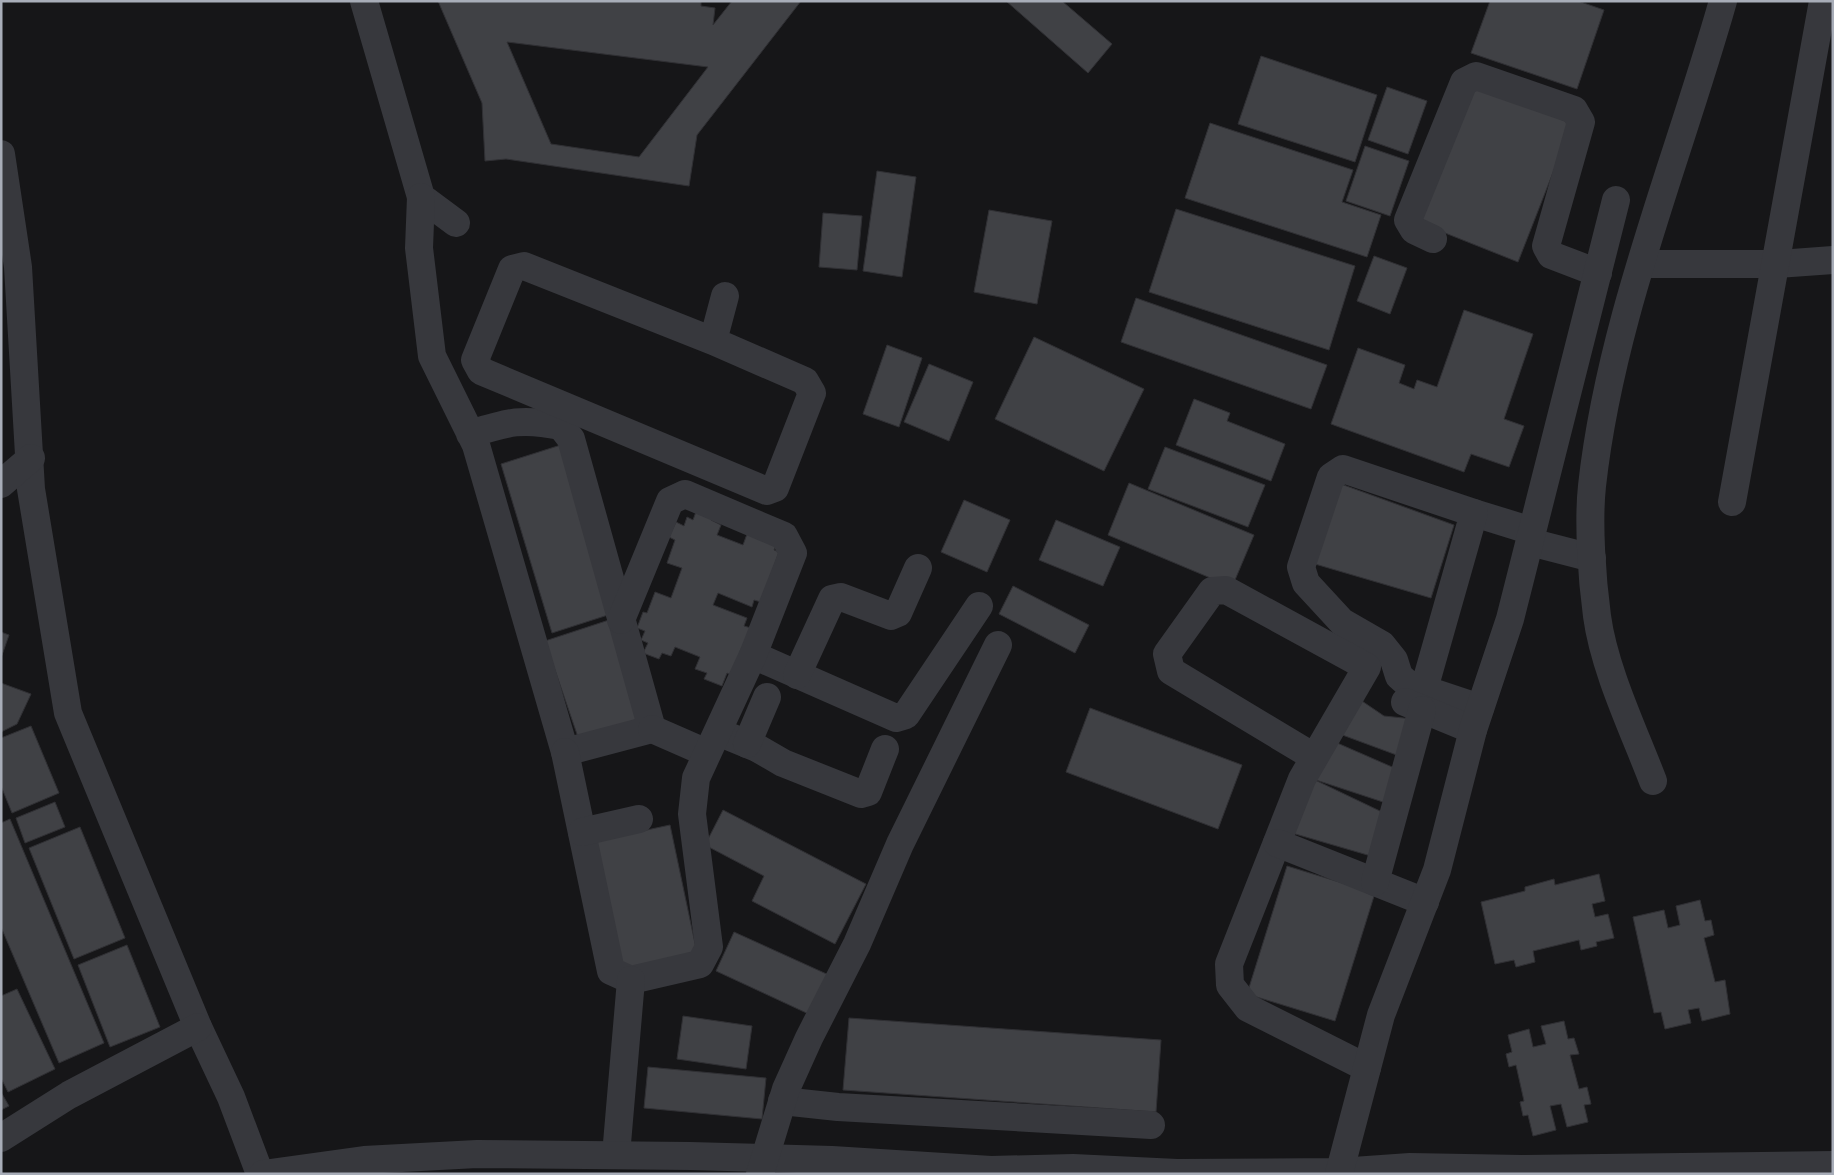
<svg xmlns="http://www.w3.org/2000/svg" width="1834" height="1175" font-family="Roboto,sans-serif">
  <style>
    .building { fill: #404145; stroke: #303034; fill-rule: evenodd }
    .lines { fill: none; stroke-linecap: round; stroke-linejoin: round }
    .minor { stroke: #37383d; stroke-width: 28 }
  </style>
  <rect width="100%" height="100%" fill="#161618"/>
  <!-- building -->
  <g class="building">
    <path d="M438,1h263v5l14,2 -2,17 19,-24h69l-104,134 -8,51 -183,-27 -21,2 -3,-58zM507,42l201,25 -69,90 -88,-13z"/>
    <path d="M1006,1h56l50,43 -24,29z"/>
    <path d="M1490,1h88l26,9 -27,79 -106,-36z"/>
    <path d="M1261,56l116,39 -22,67 -117,-38z"/>
    <path d="M1477,84l95,40 -54,138 -98,-39z"/>
    <path d="M1387,87l40,14 -19,53 -40,-14z"/>
    <path d="M1210,123l143,47 -11,32 39,13 -14,42 -182,-59z"/>
    <path d="M1365,146l44,15 -19,55 -44,-15z"/>
    <path d="M877,171l39,6 -14,100 -39,-6z"/>
    <path d="M1176,209l179,57 -26,84 -180,-58z"/>
    <path d="M989,210l63,11 -15,83 -63,-12z"/>
    <path d="M823,213l39,3 -5,54 -38,-3z"/>
    <path d="M1374,256l33,12 -17,46 -33,-13z"/>
    <path d="M1136,298l191,67 -16,44 -190,-67z"/>
    <path d="M1464,310l69,24 -29,85 20,7 -15,41 -38,-13 -7,18 -133,-48 27,-76 47,17 -6,18 15,6 3,-9 20,7z"/>
    <path d="M1034,337l110,52 -40,82 -109,-52z"/>
    <path d="M887,345l35,13 -23,69 -36,-13z"/>
    <path d="M929,364l44,18 -24,59 -45,-19z"/>
    <path d="M1194,399l36,14 -3,8 58,23 -14,37 -95,-36z"/>
    <path d="M564,444l47,170 -59,19 -51,-169z"/>
    <path d="M1165,447l100,38 -17,42 -100,-38z"/>
    <path d="M1129,483l125,52 -22,52 -124,-52z"/>
    <path d="M1341,484l113,41 -23,73 -116,-34z"/>
    <path d="M964,500l46,20 -23,52 -46,-20z"/>
    <path d="M697,509l16,7 -2,4 10,5 -4,10 26,10 4,-11 31,7 -4,9 5,2 -18,50 -7,-2 -2,7 -34,-14 -5,12 34,13 -3,8 7,2 -18,48 -6,-3 -5,13 -18,-7 3,-6 -12,-4 5,-12 -25,-10 -4,9 -9,-3 -3,6 -16,-6 5,-10 -7,-3 4,-9 -8,-3 6,-16 4,1 8,-21 16,6 11,-30 -15,-5 8,-23 -6,-3 7,-15 8,4 3,-9 6,3z"/>
    <path d="M1056,520l64,27 -17,39 -64,-26z"/>
    <path d="M1013,586l76,39 -14,28 -76,-39z"/>
    <path d="M609,620l34,97 -64,23 -34,-99z"/>
    <path d="M1,632l8,3 -8,23z"/>
    <path d="M1,683l30,11 -14,30 -16,8z"/>
    <path d="M1356,697l28,19 29,3 -11,38 -65,-24z"/>
    <path d="M1090,708l152,57 -24,64 -152,-57z"/>
    <path d="M31,726l28,67 -47,20 -11,-27v-48z"/>
    <path d="M1328,739l71,31 -13,33 -73,-24z"/>
    <path d="M1315,780l67,32 -11,44 -79,-23z"/>
    <path d="M55,802l10,25 -40,16 -9,-25z"/>
    <path d="M723,810l143,74 -31,60 -83,-43 12,-25 -59,-31z"/>
    <path d="M10,819l94,224 -45,20 -58,-136v-104z"/>
    <path d="M670,825l27,128 -78,17 -28,-128z"/>
    <path d="M80,827l45,111 -51,21 -45,-111z"/>
    <path d="M1287,866l88,27 -40,128 -88,-27z"/>
    <path d="M1599,874l6,27 -13,3 3,13 13,-3 6,24 -18,4 1,4 -16,4 -2,-10 -46,11 2,11 -19,5 -2,-7 -19,4 -14,-62 44,-11v-4l29,-8 1,6z"/>
    <path d="M1700,900l5,21 6,-1 3,15 -10,3 11,44 10,-2 5,34 -28,7 -3,-13 -11,2 3,13 -26,6 -4,-17 -7,1 -21,-96 31,-7 4,18 12,-3 -4,-19z"/>
    <path d="M734,932l97,44 -18,40 -97,-45z"/>
    <path d="M127,945l33,82 -50,20 -32,-82z"/>
    <path d="M17,989l38,80 -47,23 -7,-14v-82z"/>
    <path d="M683,1016l69,10 -6,43 -69,-10z"/>
    <path d="M849,1018l312,22 -5,72 -313,-22z"/>
    <path d="M1564,1021l4,18 6,-1 5,16 -9,1 9,34 8,-2 4,17 -7,1 4,17 -21,5 -6,-23 -11,2 6,24 -23,6 -5,-21 -5,1 -3,-14 4,-1 -8,-36 -7,2 -3,-13 6,-2 -4,-17 21,-6 4,18 13,-3 -5,-18z"/>
    <path d="M648,1067l118,11 -4,41 -118,-11z"/>
    <path d="M1,1092l8,14 -8,4z"/>
  </g>
  <g class="lines">
    <!-- minor -->
    <g class="minor">
      <path d="M364,1l57,196 35,26"/>
      <path d="M1,154l17,113 13,222 37,224 130,314 33,70 29,77"/>
      <path d="M421,197l-2,51 13,108 44,89 89,307 87,-23 -81,-290 -10,-13c-40,-8 -52,-4 -91,8"/>
      <path d="M1433,239l-19,-9 -6,-10 56,-138 12,-6 98,34 7,12 -35,124 5,9 47,18"/>
      <path d="M1642,264h135l56,-4"/>
      <path d="M713,341l-189,-75 -12,3 -37,91 6,11 286,120 8,-3 37,-95 -7,-12 -92,-40 12,-45"/>
      <path d="M1,484l30,-26"/>
      <path d="M1732,502l91,-501"/>
      <path d="M1474,513l58,18"/>
      <path d="M1530,542l62,16"/>
      <path d="M753,655l143,63 10,-3 73,-109"/>
      <path d="M797,675l35,-76 9,-2 50,19 7,-3 20,-45"/>
      <path d="M1424,689l50,-176 -131,-44 -12,8 -30,90 5,16 36,39 40,23 12,15 5,16 9,8 72,24"/>
      <path d="M1405,702l68,28"/>
      <path d="M652,729l55,24"/>
      <path d="M718,732l39,16 26,15 78,31 7,-2 17,-43"/>
      <path d="M747,744l20,-47"/>
      <path d="M565,752l46,219 20,9 69,-16 9,-17 -17,-133 4,-36 57,-123 40,-102 -9,-17 -99,-42 -15,7 -49,119"/>
      <path d="M1314,757l-143,-86 -4,-17 45,-63 14,-1 141,77 -65,112 -73,185 1,21 18,23 119,60"/>
      <path d="M1653,781c-19,-50 -49,-112 -56,-165 -5,-37 -9,-93 -5,-130 18,-165 86,-326 131,-485"/>
      <path d="M582,832l57,-13"/>
      <path d="M1277,843l148,59"/>
      <path d="M1375,882l47,-172"/>
      <path d="M782,1101l56,6 313,18"/>
      <path d="M1,1138l68,-43 129,-68"/>
      <path d="M616,1155l15,-175"/>
      <path d="M263,1174l101,-14 113,-6 213,2 142,4 159,10 82,-2 104,5 162,-1 71,-5 112,2 311,-4"/>
      <path d="M760,1174l26,-85 23,-51 48,-94 43,-100 98,-199"/>
      <path d="M1339,1174l42,-159 56,-145 36,-140 37,-111 106,-419"/>
    </g>
  </g>
  <!-- border -->
  <rect width="1834" height="1175" fill="none" stroke="#a8adb8" stroke-width="5"/>
</svg>
